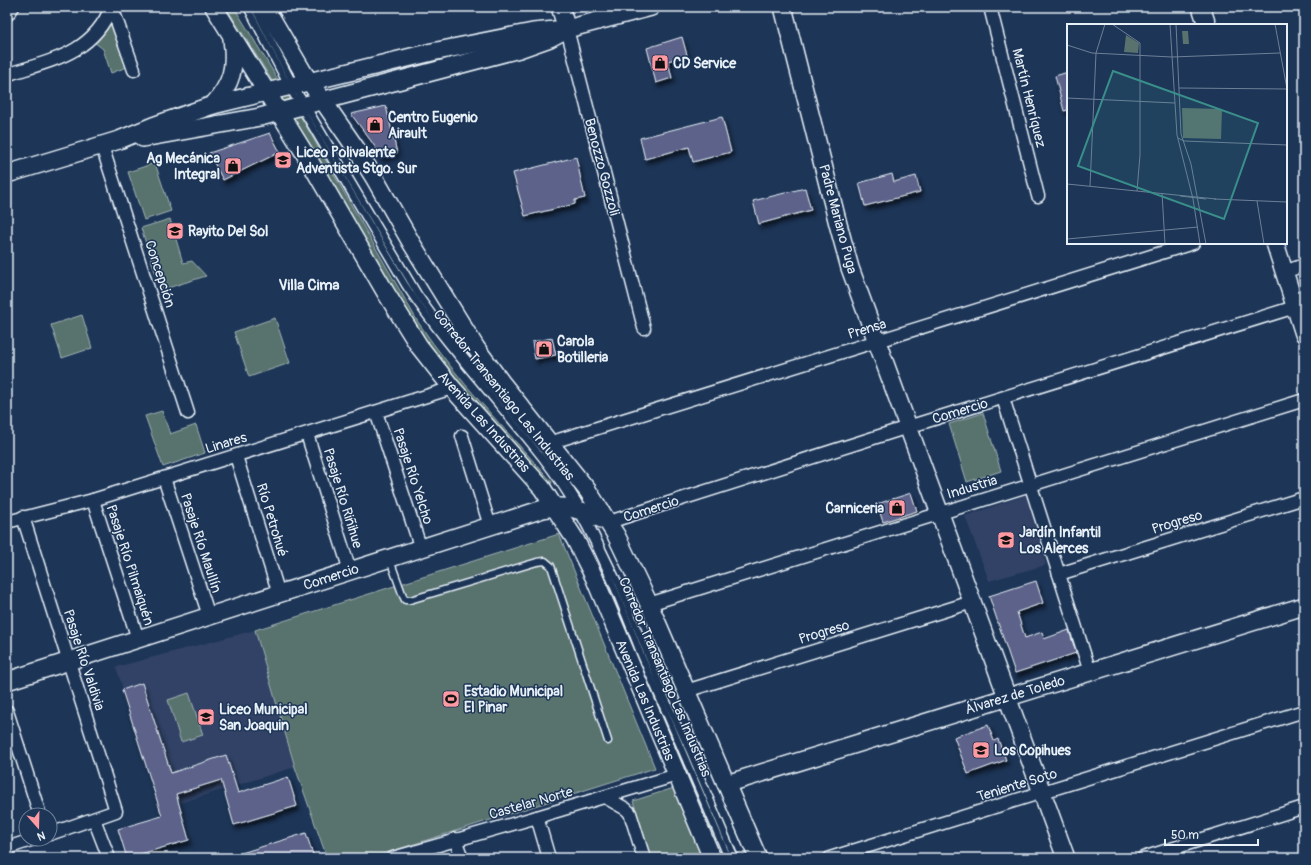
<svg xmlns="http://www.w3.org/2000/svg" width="1311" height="865" font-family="Pangolin,sans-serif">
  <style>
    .built { fill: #304266 }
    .green { fill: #59726e; stroke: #a0b2b3 }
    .building { fill: #5b6289; stroke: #e8f1f8; filter: url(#shadow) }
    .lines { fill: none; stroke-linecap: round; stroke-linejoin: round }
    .lane-casing { stroke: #e8f1f8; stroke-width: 9 }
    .street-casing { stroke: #e8f1f8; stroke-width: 15 }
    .secondary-casing { stroke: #e8f1f8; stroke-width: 20 }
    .lane { stroke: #1d3557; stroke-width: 6 }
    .street { stroke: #1d3557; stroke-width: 12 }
    .secondary { stroke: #1d3557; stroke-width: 17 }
    .labels { text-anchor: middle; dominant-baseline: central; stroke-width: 3; stroke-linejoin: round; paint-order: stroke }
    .poi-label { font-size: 14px; font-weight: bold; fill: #e8f1f8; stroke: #1d3557; text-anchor: start }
    .street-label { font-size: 14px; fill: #e8f1f8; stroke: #1d3557 }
    .neighbourhood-label { font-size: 15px; font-weight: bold; fill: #e8f1f8; stroke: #1d3557 }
    .inset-road { fill: none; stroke: #6e8097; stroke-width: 1 }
    .view { fill: #3a8f8a; fill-opacity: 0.15; stroke: #3a8f8a; stroke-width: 2 }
    .inset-edge { fill: none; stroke: #e8f1f8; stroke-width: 2 }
  </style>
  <defs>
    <filter id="shadow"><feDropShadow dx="2.5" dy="4.5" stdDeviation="2" flood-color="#0009"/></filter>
  </defs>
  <rect width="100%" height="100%" fill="#1d3557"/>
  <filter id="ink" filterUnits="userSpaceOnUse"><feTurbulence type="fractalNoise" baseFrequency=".025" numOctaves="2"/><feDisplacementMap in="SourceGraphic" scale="8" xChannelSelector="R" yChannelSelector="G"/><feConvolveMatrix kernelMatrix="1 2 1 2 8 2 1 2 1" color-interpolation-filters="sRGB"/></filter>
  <g filter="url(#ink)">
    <!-- built -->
    <g class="built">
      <path d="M1026,495l20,70 -57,16 -24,-65z"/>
      <path d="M255,630l40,137 -134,42 -45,-142z"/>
    </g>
    <!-- green -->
    <g class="green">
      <path d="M226,7h8l71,117 113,198c39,58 88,108 134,160l-3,6 -80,-87 -55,-74 -146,-253z"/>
      <path d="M111,19l16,48 -16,6 -8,-24 -9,-7z"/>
      <path d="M155,163l16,48 -27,9 -16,-48z"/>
      <path d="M170,219l13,44 9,-2 14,15 -45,14 -20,-62z"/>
      <path d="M82,315l10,33 -30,10 -11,-33z"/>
      <path d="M275,318l15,45 -41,14 -15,-45z"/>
      <path d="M162,411l8,23 26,-9 9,28 -42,14 -18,-51z"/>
      <path d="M983,413l18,58 -34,11 -18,-58z"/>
      <path d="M559,534l96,234 -285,90h-43l-32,-91 -40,-137z"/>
      <path d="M189,693l14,42 -22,7 -13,-42z"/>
      <path d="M674,788l33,70h-56l-18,-57z"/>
    </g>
    <!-- building -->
    <g class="building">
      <path d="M682,37l5,18 -19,6 4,17 -16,5 -9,-35z"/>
      <path d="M1068,72v38l-4,1 -9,-35z"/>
      <path d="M386,106l11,47 -15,4 -11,-16 -20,-27z"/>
      <path d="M722,117l9,35 -38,10 -4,-15 -44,12 -5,-21z"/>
      <path d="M270,133l10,19 -57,28 -14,-27z"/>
      <path d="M576,157l9,41 -10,2v4l-50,12 -12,-43z"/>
      <path d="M892,174l2,8 22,-6 4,16 -55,14 -6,-23z"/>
      <path d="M805,188l6,22 -52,14 -6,-23z"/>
      <path d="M552,338l4,17 -21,4 -3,-17z"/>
      <path d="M911,493l6,18 -34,11 -6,-18z"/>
      <path d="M1036,581l7,22 -26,9 8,26 17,-6 2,7 25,-9 7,23 -61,20 -26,-77z"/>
      <path d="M142,683l29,90 55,-18 12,38 50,-16 9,29 -63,19 -13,-45 -45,14 13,46 -62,18 -9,-29 44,-13 -40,-126z"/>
      <path d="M988,725l6,16 4,-2 8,21 -38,14 -14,-37z"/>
      <path d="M306,833l8,25h-79v-3z"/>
    </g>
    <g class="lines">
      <defs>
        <g id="lane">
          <path d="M247,7l41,79 117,199c28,43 61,81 94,121 27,32 54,63 75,100"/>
          <path d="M254,7l40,78 124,209 33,46 91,108 25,36 15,24"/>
          <path d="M579,514c25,45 43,93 62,141 29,68 58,135 87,203"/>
          <path d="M587,518l32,66 45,111 27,59 44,104"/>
          <path d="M390,560l13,36 2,4h5l127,-38 8,-1 6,5 57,175"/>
        </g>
        <g id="street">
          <path d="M112,7l22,63"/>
          <path d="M990,7l48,189"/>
          <path d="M7,15l6,-8"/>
          <path d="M567,29l77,299"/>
          <path d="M7,73h5c41,-13 82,-21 99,-66"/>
          <path d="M102,146l86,267"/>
          <path d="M1284,272l20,-7"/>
          <path d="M1003,398l87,274"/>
          <path d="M376,412l45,137"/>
          <path d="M307,434l43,137"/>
          <path d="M462,436l28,90"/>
          <path d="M549,443l644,-200"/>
          <path d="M236,456l43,138"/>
          <path d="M164,478l45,138"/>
          <path d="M93,500l45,139"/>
          <path d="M23,517l93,294 -66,23"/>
          <path d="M7,522l86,-22 359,-112"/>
          <path d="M609,522l299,-95 387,-120"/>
          <path d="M1059,574l245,-76"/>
          <path d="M649,604l655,-204"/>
          <path d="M686,691l286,-89"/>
          <path d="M7,711l33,104"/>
          <path d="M605,797l21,12 4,4 14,45"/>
          <path d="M537,817l12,41"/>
          <path d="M94,819l15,39"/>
          <path d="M455,839l7,19"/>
          <path d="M7,848l27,-9"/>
          <path d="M393,858l144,-41 140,-42"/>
          <path d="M830,858l474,-147"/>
          <path d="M1143,858l161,-51"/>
        </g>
        <g id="secondary">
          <path d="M214,7l96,155 76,131 33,53 33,42 90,100 33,51 19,38 118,281"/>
          <path d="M265,7l38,65 54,78 18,29 37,65 64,104 25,34 87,109 28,44 33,69 109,254"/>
          <path d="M560,7l7,22"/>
          <path d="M783,7l55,217 12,44 216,590"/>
          <path d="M1201,7l6,18"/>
          <path d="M213,105c19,-21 23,-38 19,-66"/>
          <path d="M143,138l117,-21 259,-68 31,-11 17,-9 84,-22"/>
          <path d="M7,174l112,-34 34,-14 60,-21 219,-53 101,-20 34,-3"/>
          <path d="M1275,243l29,91"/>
          <path d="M7,681l536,-172c27,-6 41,3 66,13"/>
          <path d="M726,784l578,-178"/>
        </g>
      </defs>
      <!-- lane casing -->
      <use href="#lane" class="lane-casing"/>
      <!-- street casing -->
      <use href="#street" class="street-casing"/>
      <!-- secondary casing -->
      <use href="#secondary" class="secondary-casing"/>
      <!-- lane -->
      <use href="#lane" class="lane"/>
      <!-- street -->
      <use href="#street" class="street"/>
      <!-- secondary -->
      <use href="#secondary" class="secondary"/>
    </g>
  </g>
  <!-- icons -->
  <defs>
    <symbol id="shop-square" viewBox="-11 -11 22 22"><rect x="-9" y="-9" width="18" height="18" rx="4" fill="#ff9aa2" stroke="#1d3557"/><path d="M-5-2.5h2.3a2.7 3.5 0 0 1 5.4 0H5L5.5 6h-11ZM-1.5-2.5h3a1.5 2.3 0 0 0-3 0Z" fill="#111"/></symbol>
    <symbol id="school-square" viewBox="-11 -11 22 22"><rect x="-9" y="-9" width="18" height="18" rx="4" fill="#ff9aa2" stroke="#1d3557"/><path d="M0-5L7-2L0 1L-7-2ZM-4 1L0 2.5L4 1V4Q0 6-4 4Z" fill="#111"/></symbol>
    <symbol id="stadium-square" viewBox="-11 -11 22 22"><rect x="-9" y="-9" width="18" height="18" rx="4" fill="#ff9aa2" stroke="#1d3557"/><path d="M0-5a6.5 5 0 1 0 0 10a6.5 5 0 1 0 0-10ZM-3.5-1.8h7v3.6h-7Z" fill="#111"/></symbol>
  </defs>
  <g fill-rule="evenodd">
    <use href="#shop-square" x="650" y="53" width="20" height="20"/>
    <use href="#shop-square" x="365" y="115" width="20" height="20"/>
    <use href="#school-square" x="273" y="150" width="20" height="20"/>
    <use href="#shop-square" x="223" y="156" width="20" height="20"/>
    <use href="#school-square" x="165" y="221" width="20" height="20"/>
    <use href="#shop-square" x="534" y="339" width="20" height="20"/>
    <use href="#shop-square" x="887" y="498" width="20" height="20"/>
    <use href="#school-square" x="996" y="530" width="20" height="20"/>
    <use href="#stadium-square" x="441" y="689" width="20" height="20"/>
    <use href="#school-square" x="196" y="707" width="20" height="20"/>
    <use href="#school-square" x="971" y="740" width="20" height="20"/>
  </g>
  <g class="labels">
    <!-- poi labels -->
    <g class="poi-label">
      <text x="673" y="63">CD Service</text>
      <text x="388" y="117">Centro Eugenio<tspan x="388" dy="16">Airault</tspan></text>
      <text x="296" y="152">Liceo Polivalente<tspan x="296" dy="16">Adventista Stgo. Sur</tspan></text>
      <text x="220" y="158" text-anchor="end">Ag Mecánica<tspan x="220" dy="16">Integral</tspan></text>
      <text x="188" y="231">Rayito Del Sol</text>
      <text x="557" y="341">Carola<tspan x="557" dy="16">Botilleria</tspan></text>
      <text x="884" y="508" text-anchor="end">Carniceria</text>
      <text x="1019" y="532">Jardín Infantil<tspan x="1019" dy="16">Los Alerces</tspan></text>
      <text x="464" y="691">Estadio Municipal<tspan x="464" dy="16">El Pinar</tspan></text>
      <text x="219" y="709">Liceo Municipal<tspan x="219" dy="16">San Joaquin</tspan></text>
      <text x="994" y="750">Los Copihues</text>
    </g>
    <!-- street labels -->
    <g class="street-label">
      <text transform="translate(1029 98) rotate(76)">Martín Henríquez</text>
      <text transform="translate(602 167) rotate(75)">Benozzo Gozzoli</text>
      <text transform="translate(838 219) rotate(75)">Padre Mariano Puga</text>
      <text transform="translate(160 274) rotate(72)">Concepción</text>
      <text transform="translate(867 329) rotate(-17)">Prensa</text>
      <text transform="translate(504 395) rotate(51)">Corredor Transantiago Las Industrias</text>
      <text transform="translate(960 411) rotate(-17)">Comercio</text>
      <text transform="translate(484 422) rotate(48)">Avenida Las Industrias</text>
      <text transform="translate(226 443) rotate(-17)">Linares</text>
      <text transform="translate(413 476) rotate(72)">Pasaje Río Yelcho</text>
      <text transform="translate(972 487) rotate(-17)">Industria</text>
      <text transform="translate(343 498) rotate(73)">Pasaje Río Riñihue</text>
      <text transform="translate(651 509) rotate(-18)">Comercio</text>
      <text transform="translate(272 520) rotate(73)">Río Petrohué</text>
      <text transform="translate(1177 522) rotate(-17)">Progreso</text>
      <text transform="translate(201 543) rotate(72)">Pasaje Río Maullín</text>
      <text transform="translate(130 565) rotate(72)">Pasaje Río Pilmaiquén</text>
      <text transform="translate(331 577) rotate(-18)">Comercio</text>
      <text transform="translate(824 632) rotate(-17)">Progreso</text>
      <text transform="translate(84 660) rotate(72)">Pasaje Río Valdivia</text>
      <text transform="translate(665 677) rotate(67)">Corredor Transantiago Las Industrias</text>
      <text transform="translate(1015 695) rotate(-17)">Álvarez de Toledo</text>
      <text transform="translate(645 700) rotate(67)">Avenida Las Industrias</text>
      <text transform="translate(1017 785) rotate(-17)">Teniente Soto</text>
      <text transform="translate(531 803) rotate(-16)">Castelar Norte</text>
    </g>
    <!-- neighbourhood labels -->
    <g class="neighbourhood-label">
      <text x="309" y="285">Villa Cima</text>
    </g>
  </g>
  <!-- overview -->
  <g transform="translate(1067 24)">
    <rect width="220" height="220" fill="#1d3557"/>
    <path d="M115,7h6l1,13h-6zM59,11l13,8 -1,10 -14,-1zM115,84l40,1 -1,30 -38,-1z" fill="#59726e"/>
    <path class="inset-road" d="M45,0l28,19v112l-3,36M103,0l7,111 16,64 7,45M109,0l5,110 10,30 15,80M208,0l12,65M0,21l25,8 80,4 108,-4M112,64l108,1M0,74l108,5M111,114l6,3 103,4M0,160l149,15M23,162l6,-133 9,-29M95,169l3,51M113,172l26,3M147,175l73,3M190,177l7,43M0,215l131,-12"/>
    <path class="view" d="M46,47l145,52 -34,96 -146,-53z"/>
    <rect width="220" height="220" class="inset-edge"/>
  </g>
  <!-- margin -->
  <rect width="1311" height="865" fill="none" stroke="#1d3557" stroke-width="24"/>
  <rect x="12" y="12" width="1287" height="841" fill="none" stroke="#e8f1f8" stroke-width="1.5" filter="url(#ink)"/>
  <!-- north arrow -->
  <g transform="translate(38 827) rotate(160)"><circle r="19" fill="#1d3557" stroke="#6e8097"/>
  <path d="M0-3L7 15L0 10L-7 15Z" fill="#ff9aa2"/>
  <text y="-6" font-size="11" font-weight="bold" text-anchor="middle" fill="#e8f1f8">N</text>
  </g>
  <!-- scale -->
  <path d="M1165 839v6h93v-6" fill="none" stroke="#e8f1f8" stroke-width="2"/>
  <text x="1171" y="839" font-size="12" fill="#e8f1f8" stroke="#1d3557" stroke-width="3" paint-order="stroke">50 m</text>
</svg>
